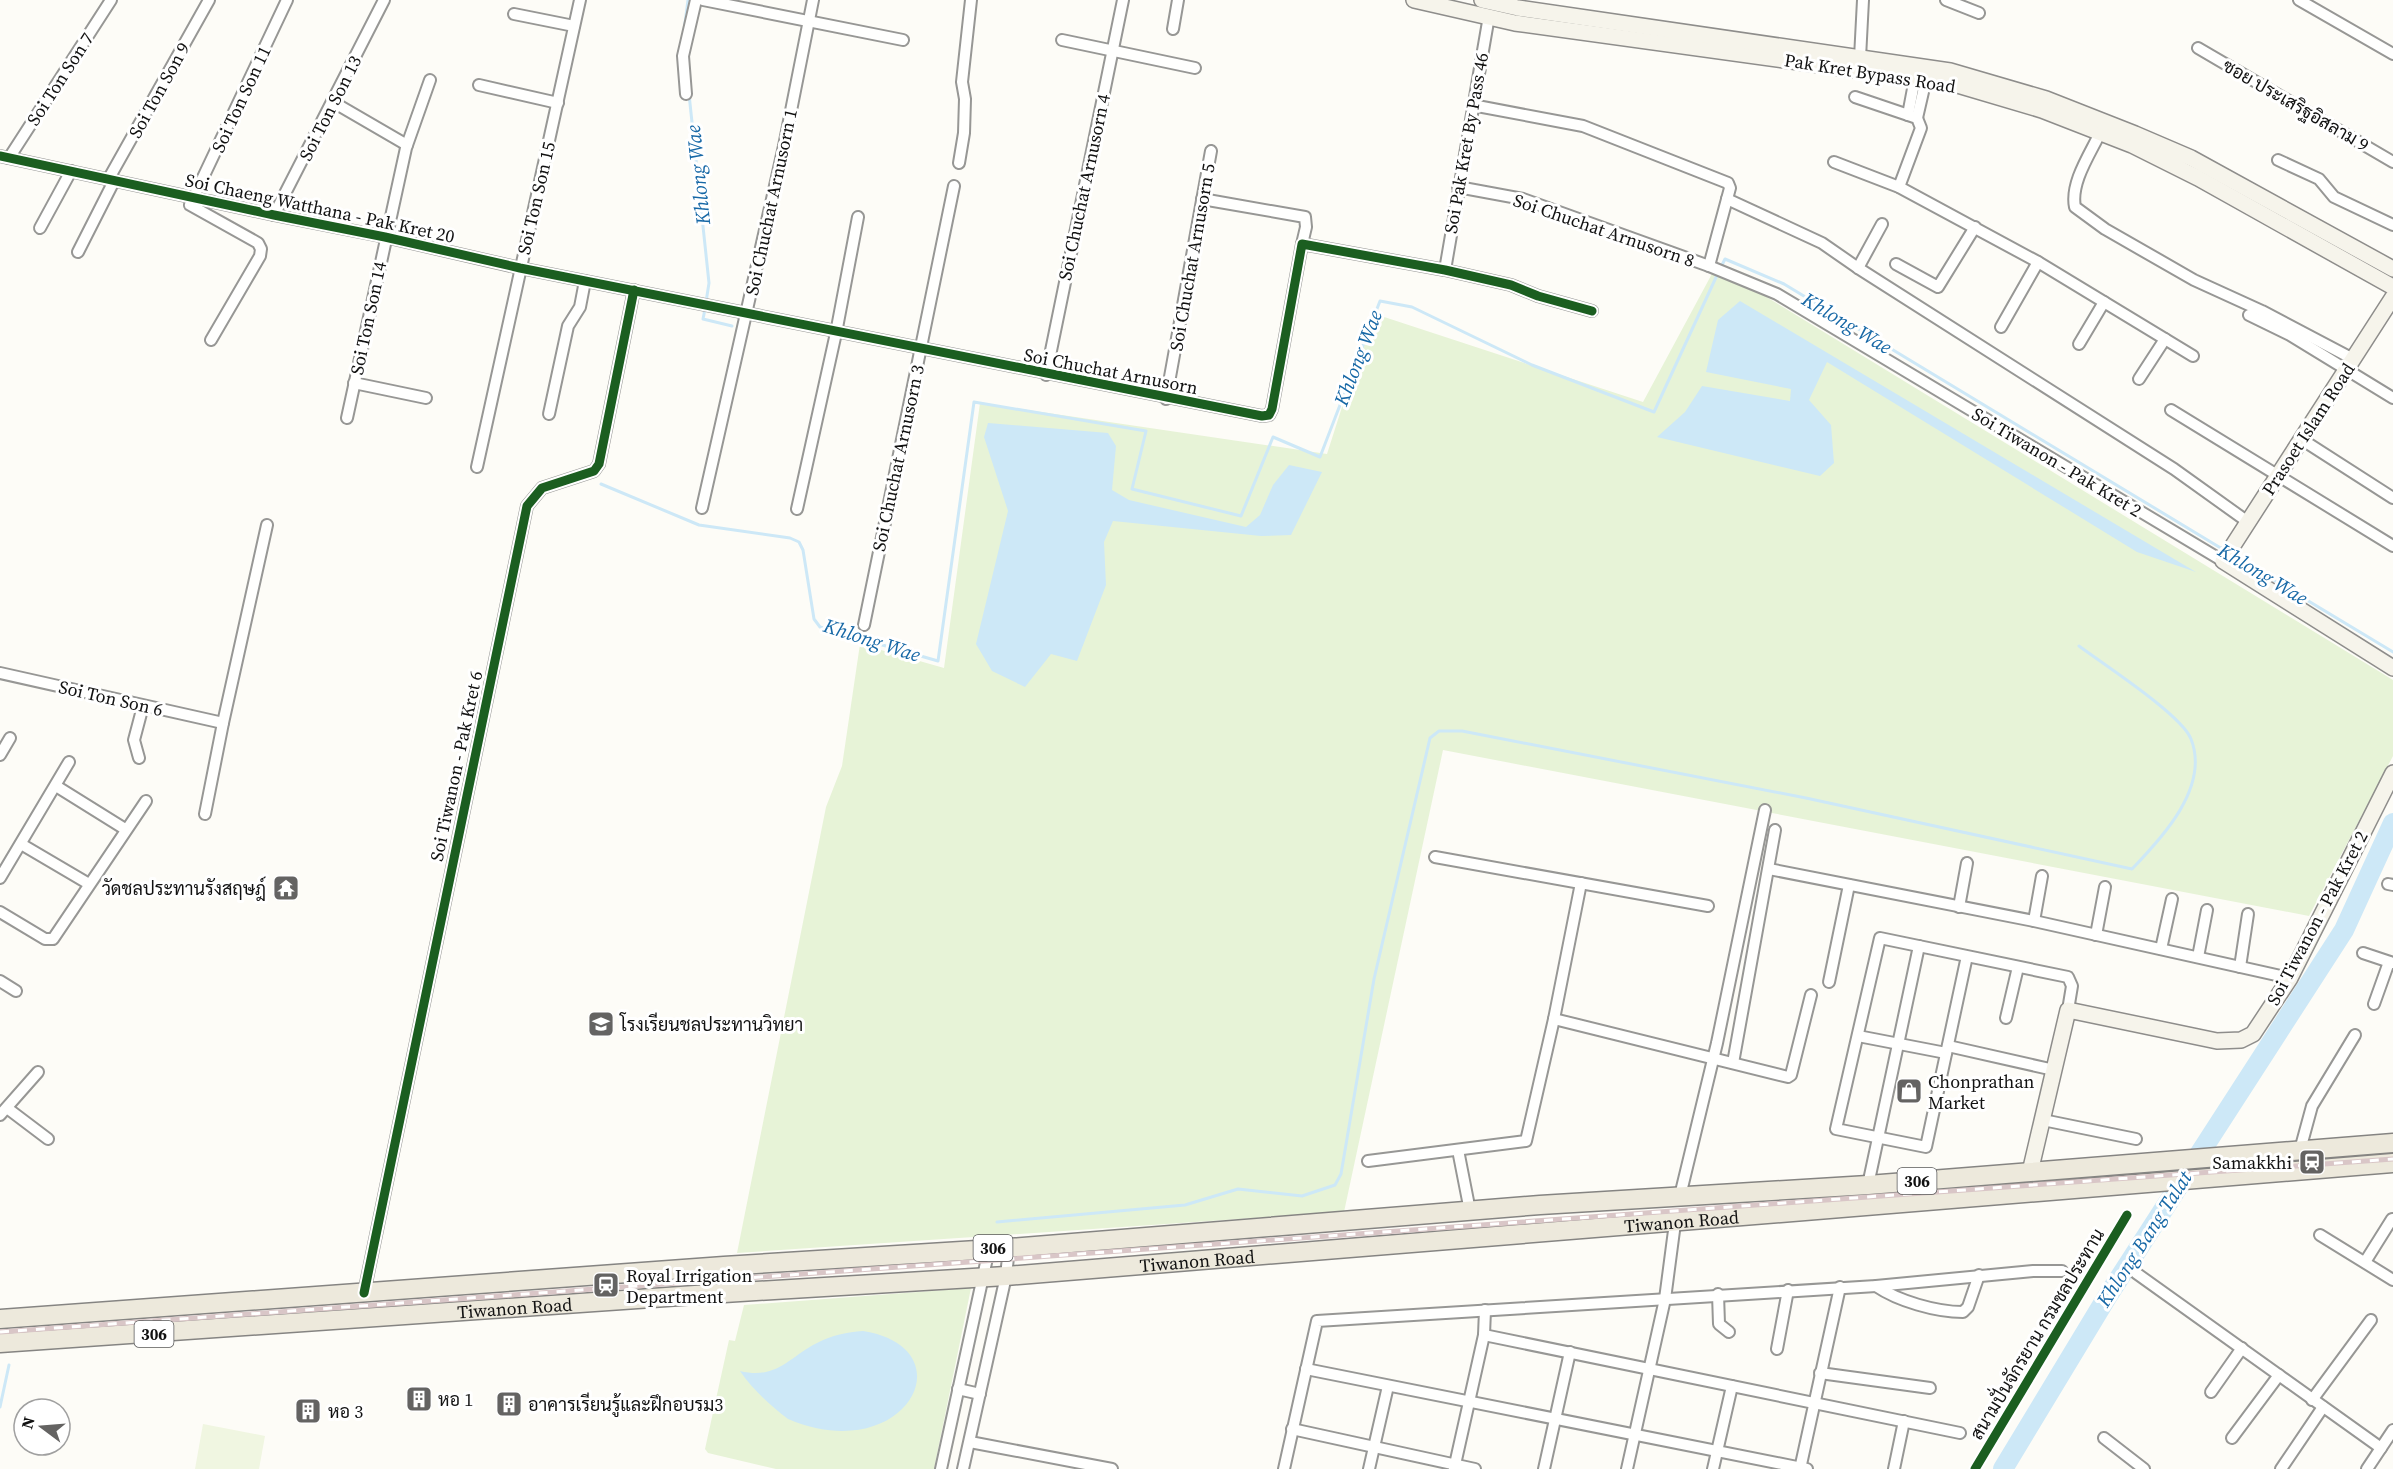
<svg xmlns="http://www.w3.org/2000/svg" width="2393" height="1469" font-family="'Source Serif 4',Sarabun,serif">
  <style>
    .green { fill: #e7f3d7 }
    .pitch { fill: #f0f6e1 }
    .water { fill: #cde8f7 }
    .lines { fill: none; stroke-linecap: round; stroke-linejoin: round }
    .stream { stroke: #cde8f7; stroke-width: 3 }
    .river { stroke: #cde8f7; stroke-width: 20 }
    .street-casing { stroke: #979795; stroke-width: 14 }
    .secondary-casing { stroke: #8e8d8b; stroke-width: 18 }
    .primary-casing { stroke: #858482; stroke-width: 21 }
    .street { stroke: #fffffe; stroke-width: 10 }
    .secondary { stroke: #f6f4eb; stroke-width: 15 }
    .primary { stroke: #ede9dc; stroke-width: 18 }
    .rail-casing { stroke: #d9c6c7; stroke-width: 5 }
    .rail { stroke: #fff; stroke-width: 3; stroke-dasharray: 9; stroke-linecap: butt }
    .cycleway-casing { stroke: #fff; stroke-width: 13 }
    .cycleway { stroke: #1b5e20; stroke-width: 9 }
    .labels { text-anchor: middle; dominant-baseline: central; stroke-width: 6; stroke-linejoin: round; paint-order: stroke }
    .shield { fill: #fff; stroke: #585858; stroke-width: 1.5 }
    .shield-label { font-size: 16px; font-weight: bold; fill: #111 }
    .street-label { font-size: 18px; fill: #111; stroke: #fff }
    .poi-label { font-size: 18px; fill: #111; stroke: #fff; text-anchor: start }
    .water-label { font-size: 20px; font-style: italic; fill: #1768a6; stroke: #fff }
  </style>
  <rect width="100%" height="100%" fill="#fdfcf7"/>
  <!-- green -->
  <g class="green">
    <path d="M1714,270l41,20 638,390v76l-84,160 -866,-166 -99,462 -607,41 89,-446 16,-41 18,-122 84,24 36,-265 347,51 45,-141 271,89z"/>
    <path d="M971,1288l-37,181h-158l-68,-16 -3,-4 24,-109 6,1 9,-36z"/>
  </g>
  <!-- pitch -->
  <path class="pitch" d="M203,1424l62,12 -6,33h-64z"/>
  <!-- water -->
  <g class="water">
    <path d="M1740,301l456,271 -59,-20 -310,-190 -18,38 22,25 3,38 -14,13 -163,-39 28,-25 17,-26 88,15 1,-12 -85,-17 12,-52z"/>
    <path d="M988,423l120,10 8,13 -4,44 17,10 117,27 14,-12 13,-30 16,-20 33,7 -31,63 -30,1 -148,-15 -9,21 2,43 -29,76 -26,-7 -26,33 -33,-16 -16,-27 32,-133 -24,-74z"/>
    <path d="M863,1331c106,17 43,138 -75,88 -17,-13 -36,-30 -48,-48 37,9 49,-14 77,-28 15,-8 30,-11 46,-12z"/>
  </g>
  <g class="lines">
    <!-- stream -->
    <g class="stream">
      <path d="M684,31l4,-31"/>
      <path d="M689,94l20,189 -3,19"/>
      <path d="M1721,267l4,-8 59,25 440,266"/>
      <path d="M705,309l-2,10 29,7"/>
      <path d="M601,484l98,41 91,13 9,4 4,8 11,69 6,8 118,34 36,-259 172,29 -14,58 109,27 32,-79 47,20 60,-156 32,6 120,58 122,47 64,-139"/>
      <path d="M2232,555l161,97"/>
      <path d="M997,1222l188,-17 53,-16 64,7 33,-11 6,-11 33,-195 56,-241 9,-7h23l344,67 326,71c30,-31 78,-82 59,-130 -9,-24 -88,-75 -112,-93"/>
      <path d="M0,1407l9,-42"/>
    </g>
    <!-- river -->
    <path class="river" d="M2003,1469l104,-172 237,-367 49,-107"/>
    <defs>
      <g id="street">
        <path d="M703,0l200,40"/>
        <path d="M1946,0l33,13"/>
        <path d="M2299,0l94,54"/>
        <path d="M514,14l60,12"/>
        <path d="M1173,29l5,-29"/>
        <path d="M1062,40l133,28"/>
        <path d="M2198,48l195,114"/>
        <path d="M1860,58l3,-58"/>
        <path d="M479,85l79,18"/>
        <path d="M686,94l-3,-38 13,-56"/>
        <path d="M1855,97l62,21 4,10 -22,59"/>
        <path d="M333,102l74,43"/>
        <path d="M1472,105l111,21 145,57 2,5 -21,78"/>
        <path d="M1908,115l7,-37"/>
        <path d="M1917,118l9,-39"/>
        <path d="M2100,133c-10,21 -30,50 -25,74l30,22 89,51 68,31 91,48"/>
        <path d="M0,156l274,59 111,22 135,31 742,148 7,-1 3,-6 30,-165 143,26 66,15 27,11 54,15"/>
        <path d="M9,158l102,-158"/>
        <path d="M2278,160l41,19 15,18 59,28"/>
        <path d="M1834,162l65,25 139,75 155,94"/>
        <path d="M959,163l5,-30 1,-34 -3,-17 9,-82"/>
        <path d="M108,180l101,-180"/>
        <path d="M1458,187l65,12 186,67 68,28 446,267"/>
        <path d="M1202,199l103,18 1,10 -4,17"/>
        <path d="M1727,199l95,44 36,25 316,201 74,53"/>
        <path d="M274,215l110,-215"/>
        <path d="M40,228l31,-57"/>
        <path d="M78,252l36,-71"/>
        <path d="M1896,264l42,23 37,-60"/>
        <path d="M1858,268l24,-44"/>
        <path d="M1445,270l44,-254"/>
        <path d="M2249,315l41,20 103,63"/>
        <path d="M2001,327l37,-65"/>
        <path d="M211,340l49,-84 1,-7 -3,-6 -68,-38 97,-205"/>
        <path d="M2079,344l25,-42"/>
        <path d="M1046,375l77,-375"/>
        <path d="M2139,379l26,-40"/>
        <path d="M354,383l72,15"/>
        <path d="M1166,399l45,-248"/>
        <path d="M2171,410l222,136"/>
        <path d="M549,414l19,-88 12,-19 5,-26"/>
        <path d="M347,418l59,-270 24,-68"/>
        <path d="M2301,439l92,59"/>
        <path d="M477,467l103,-467"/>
        <path d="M702,508l82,-362 29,-146"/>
        <path d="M797,509l39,-176 22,-116"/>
        <path d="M864,625l90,-439"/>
        <path d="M0,673l223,50"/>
        <path d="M0,755l10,-17"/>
        <path d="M139,758l-5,-18 9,-34"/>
        <path d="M56,786l69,43"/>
        <path d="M205,814l18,-91 44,-198"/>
        <path d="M21,844l68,40"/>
        <path d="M1435,857l273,49"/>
        <path d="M1769,869l265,52 256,57"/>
        <path d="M0,878l69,-116"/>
        <path d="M2388,884l5,1"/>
        <path d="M1959,907l8,-44"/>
        <path d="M0,912l45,27h8l93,-138"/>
        <path d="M2034,921l8,-45"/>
        <path d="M2096,935l9,-48"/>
        <path d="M2161,949l11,-50"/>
        <path d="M2363,953l30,10"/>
        <path d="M1967,956l-41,191 -90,-18 44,-191c62,13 125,26 188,39l4,9 -4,24"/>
        <path d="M2198,957l9,-47"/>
        <path d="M2240,967l8,-53"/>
        <path d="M0,981l16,10"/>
        <path d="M1829,982l20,-97"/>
        <path d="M2374,1004l15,-42"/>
        <path d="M2006,1018l12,-51"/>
        <path d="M1554,1019l234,58 3,-2 20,-80"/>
        <path d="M1858,1036l88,17"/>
        <path d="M1948,1046l106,24"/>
        <path d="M1733,1063l42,-233"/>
        <path d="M7,1108l41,31"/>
        <path d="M0,1115l38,-43"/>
        <path d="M2043,1120l93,19"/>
        <path d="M1458,1150l12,61"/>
        <path d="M2300,1150l12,-44 43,-71"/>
        <path d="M1368,1161l158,-20 28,-122 27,-136"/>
        <path d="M1868,1185l51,-239"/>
        <path d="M1680,1196l37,-153 48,-233"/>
        <path d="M2320,1235l73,45"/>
        <path d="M2365,1262l27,-43"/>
        <path d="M2136,1273l245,175"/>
        <path d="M1876,1286c22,15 60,26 87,26l5,-5 11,-32"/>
        <path d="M364,1293l163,-787 15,-18 52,-17 5,-7 35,-174"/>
        <path d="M1718,1294l1,30 10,8"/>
        <path d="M1484,1335l476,98"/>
        <path d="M1777,1349l11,-59"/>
        <path d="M1306,1369l501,100"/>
        <path d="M1820,1373l110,15"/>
        <path d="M958,1389l22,5"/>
        <path d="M2211,1392l31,-44"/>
        <path d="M2312,1400l59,-80"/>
        <path d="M1292,1429l183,40"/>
        <path d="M2104,1438l40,31"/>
        <path d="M2232,1438l47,-63"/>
        <path d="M970,1442l142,27"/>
        <path d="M941,1469l48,-220"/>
        <path d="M963,1469l43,-193 3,-28"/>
        <path d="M1284,1469l33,-148 559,-35 157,-15h29"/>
        <path d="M1369,1469l19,-83"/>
        <path d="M1454,1469l30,-134 1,-25"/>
        <path d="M1544,1469l26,-117"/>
        <path d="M1627,1469l38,-170 10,-76"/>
        <path d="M1713,1469l19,-83"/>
        <path d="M1800,1469l40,-182"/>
        <path d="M1894,1469l10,-48"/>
        <path d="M2281,1469l42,-62"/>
        <path d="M2367,1469l26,-39"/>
      </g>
      <g id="secondary">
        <path d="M1414,0l101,23 436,60 91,27 90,35 66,33 195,109"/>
        <path d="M1482,0l36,8 432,63 96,28 89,35 56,24 202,111"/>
        <path d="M2393,297l-170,264 170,107"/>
        <path d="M2030,1172l38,-162 149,31 24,-1 12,-6 37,-56 103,-205"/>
      </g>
      <g id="primary">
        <path d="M0,1319l724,-53 285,-18 531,-43 328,-20 525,-42"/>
        <path id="s1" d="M0,1343l724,-50 282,-17 1387,-113"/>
      </g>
    </defs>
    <!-- street casing -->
    <use href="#street" class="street-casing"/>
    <!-- secondary casing -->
    <use href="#secondary" class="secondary-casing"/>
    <!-- primary casing -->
    <use href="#primary" class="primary-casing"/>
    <!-- street -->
    <use href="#street" class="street"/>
    <!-- secondary -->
    <use href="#secondary" class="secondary"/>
    <!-- primary -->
    <use href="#primary" class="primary"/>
    <defs>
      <path id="rail" d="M0,1332l2393,-173"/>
    </defs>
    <!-- rail casing -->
    <use href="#rail" class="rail-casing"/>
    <!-- rail -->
    <use href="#rail" class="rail"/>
    <defs>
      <g id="cycleway">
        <path d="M0,156l274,59 111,22 135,31 742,148 7,-1 3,-6 30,-165 143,26 66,15 27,11 54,15"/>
        <path d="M364,1293l163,-787 15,-18 52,-17 5,-7 35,-174"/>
        <path d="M1975,1469l152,-254"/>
      </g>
    </defs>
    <!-- cycleway casing -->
    <use href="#cycleway" class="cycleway-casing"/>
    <!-- cycleway -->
    <use href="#cycleway" class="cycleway"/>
  </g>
  <!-- icons -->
  <defs>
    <symbol id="temple-square" viewBox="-11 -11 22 22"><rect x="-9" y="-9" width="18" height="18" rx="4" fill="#646362" stroke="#fff"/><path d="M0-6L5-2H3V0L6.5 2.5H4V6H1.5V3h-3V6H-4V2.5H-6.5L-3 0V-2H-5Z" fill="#fff"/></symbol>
    <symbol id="school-square" viewBox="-11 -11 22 22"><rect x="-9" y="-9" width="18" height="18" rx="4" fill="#646362" stroke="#fff"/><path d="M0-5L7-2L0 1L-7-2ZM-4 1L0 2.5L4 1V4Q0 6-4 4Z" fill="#fff"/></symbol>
    <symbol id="shop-square" viewBox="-11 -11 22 22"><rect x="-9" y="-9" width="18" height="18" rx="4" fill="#646362" stroke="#fff"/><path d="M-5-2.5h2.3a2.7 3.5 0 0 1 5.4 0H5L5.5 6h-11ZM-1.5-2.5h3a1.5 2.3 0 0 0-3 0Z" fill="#fff"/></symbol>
    <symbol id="station-square" viewBox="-11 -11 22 22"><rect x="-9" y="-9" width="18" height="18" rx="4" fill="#646362" stroke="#fff"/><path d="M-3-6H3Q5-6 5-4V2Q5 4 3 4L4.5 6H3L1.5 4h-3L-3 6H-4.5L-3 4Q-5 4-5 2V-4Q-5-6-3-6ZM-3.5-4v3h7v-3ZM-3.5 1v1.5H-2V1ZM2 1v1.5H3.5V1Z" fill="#fff"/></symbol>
    <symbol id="building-square" viewBox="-11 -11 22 22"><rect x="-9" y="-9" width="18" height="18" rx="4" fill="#646362" stroke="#fff"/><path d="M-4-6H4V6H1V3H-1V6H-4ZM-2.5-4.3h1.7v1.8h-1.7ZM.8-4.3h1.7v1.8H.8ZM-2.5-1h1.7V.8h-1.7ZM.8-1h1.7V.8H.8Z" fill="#fff"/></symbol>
  </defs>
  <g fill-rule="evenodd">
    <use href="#temple-square" x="271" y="873" width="30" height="30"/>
    <use href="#school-square" x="586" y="1009" width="30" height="30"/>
    <use href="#shop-square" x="1894" y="1076" width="30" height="30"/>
    <use href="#station-square" x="2297" y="1147" width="30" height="30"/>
    <use href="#station-square" x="591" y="1270" width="30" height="30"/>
    <use href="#building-square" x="404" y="1384" width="30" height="30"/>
    <use href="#building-square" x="494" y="1389" width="30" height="30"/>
    <use href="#building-square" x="293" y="1396" width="30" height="30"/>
  </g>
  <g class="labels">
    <!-- shield labels -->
    <g class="shield">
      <rect x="1897.5" y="1168" width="39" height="26" rx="4.5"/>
      <rect x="973.5" y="1235" width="39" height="26" rx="4.5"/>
      <rect x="134.5" y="1321" width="39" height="26" rx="4.5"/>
    </g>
    <g class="shield-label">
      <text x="1917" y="1181">306</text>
      <text x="993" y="1248">306</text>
      <text x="154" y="1334">306</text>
    </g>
    <!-- street labels -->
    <g class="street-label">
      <text transform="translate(1870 73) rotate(9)">Pak Kret Bypass Road</text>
      <text transform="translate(60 79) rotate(-57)">Soi Ton Son 7</text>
      <text transform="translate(159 90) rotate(-61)">Soi Ton Son 9</text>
      <text transform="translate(241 99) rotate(-65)">Soi Ton Son 11</text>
      <text transform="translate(2296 105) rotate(30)">ซอย ประเสริฐอิสลาม 9</text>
      <text transform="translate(330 108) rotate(-63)">Soi Ton Son 13</text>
      <text transform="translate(1466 143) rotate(-80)">Soi Pak Kret By Pass 46</text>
      <text transform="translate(1084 187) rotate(-78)">Soi Chuchat Arnusorn 4</text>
      <text transform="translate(536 198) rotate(-77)">Soi Ton Son 15</text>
      <text transform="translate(771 202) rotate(-78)">Soi Chuchat Arnusorn 1</text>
      <text transform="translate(320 208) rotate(12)">Soi Chaeng Watthana - Pak Kret 20</text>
      <text transform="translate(1604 230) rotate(19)">Soi Chuchat Arnusorn 8</text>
      <text transform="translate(1192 257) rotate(-80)">Soi Chuchat Arnusorn 5</text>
      <text transform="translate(368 318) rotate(-78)">Soi Ton Son 14</text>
      <text transform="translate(1111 371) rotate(11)">Soi Chuchat Arnusorn</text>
      <text transform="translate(2308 429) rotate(-57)">Prasoet Islam Road</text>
      <text transform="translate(898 458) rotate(-78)">Soi Chuchat Arnusorn 3</text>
      <text transform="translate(2057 462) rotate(31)">Soi Tiwanon - Pak Kret 2</text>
      <text transform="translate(111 698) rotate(13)">Soi Ton Son 6</text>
      <text transform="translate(456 766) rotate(-78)">Soi Tiwanon - Pak Kret 6</text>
      <text transform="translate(2317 918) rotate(-62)">Soi Tiwanon - Pak Kret 2</text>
      <text stroke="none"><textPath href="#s1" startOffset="1686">Tiwanon Road</textPath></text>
      <text stroke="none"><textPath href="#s1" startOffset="1200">Tiwanon Road</textPath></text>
      <text stroke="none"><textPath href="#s1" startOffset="516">Tiwanon Road</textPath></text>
      <text transform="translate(2037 1334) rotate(-59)">สนามปั่นจักรยาน กรมชลประทาน</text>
    </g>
    <!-- poi labels -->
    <g class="poi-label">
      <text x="266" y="888" text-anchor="end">วัดชลประทานรังสฤษฎ์</text>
      <text x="620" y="1024">โรงเรียนชลประทานวิทยา</text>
      <text x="1928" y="1081">Chonprathan<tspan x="1928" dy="21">Market</tspan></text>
      <text x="2292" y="1162" text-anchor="end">Samakkhi</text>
      <text x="626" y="1275">Royal Irrigation<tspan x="626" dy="21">Department</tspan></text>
      <text x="438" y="1399">หอ 1</text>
      <text x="528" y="1404">อาคารเรียนรู้และฝึกอบรม3</text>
      <text x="328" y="1411">หอ 3</text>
    </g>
    <!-- water labels -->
    <g class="water-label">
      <text transform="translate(698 175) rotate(-96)">Khlong Wae</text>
      <text transform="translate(1847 323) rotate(31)">Khlong Wae</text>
      <text transform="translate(1358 358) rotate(-69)">Khlong Wae</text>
      <text transform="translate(2263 574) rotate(31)">Khlong Wae</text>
      <text transform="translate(872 640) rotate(18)">Khlong Wae</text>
      <text transform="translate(2144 1239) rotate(-57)">Khlong Bang Talat</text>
    </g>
  </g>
  <!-- north arrow -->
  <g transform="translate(42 1427) rotate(286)"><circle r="28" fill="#ffffff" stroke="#a0a0a0" stroke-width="1.5"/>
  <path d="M0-4.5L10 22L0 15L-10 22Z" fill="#646362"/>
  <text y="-9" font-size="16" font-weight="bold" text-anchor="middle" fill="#111111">N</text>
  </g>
</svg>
